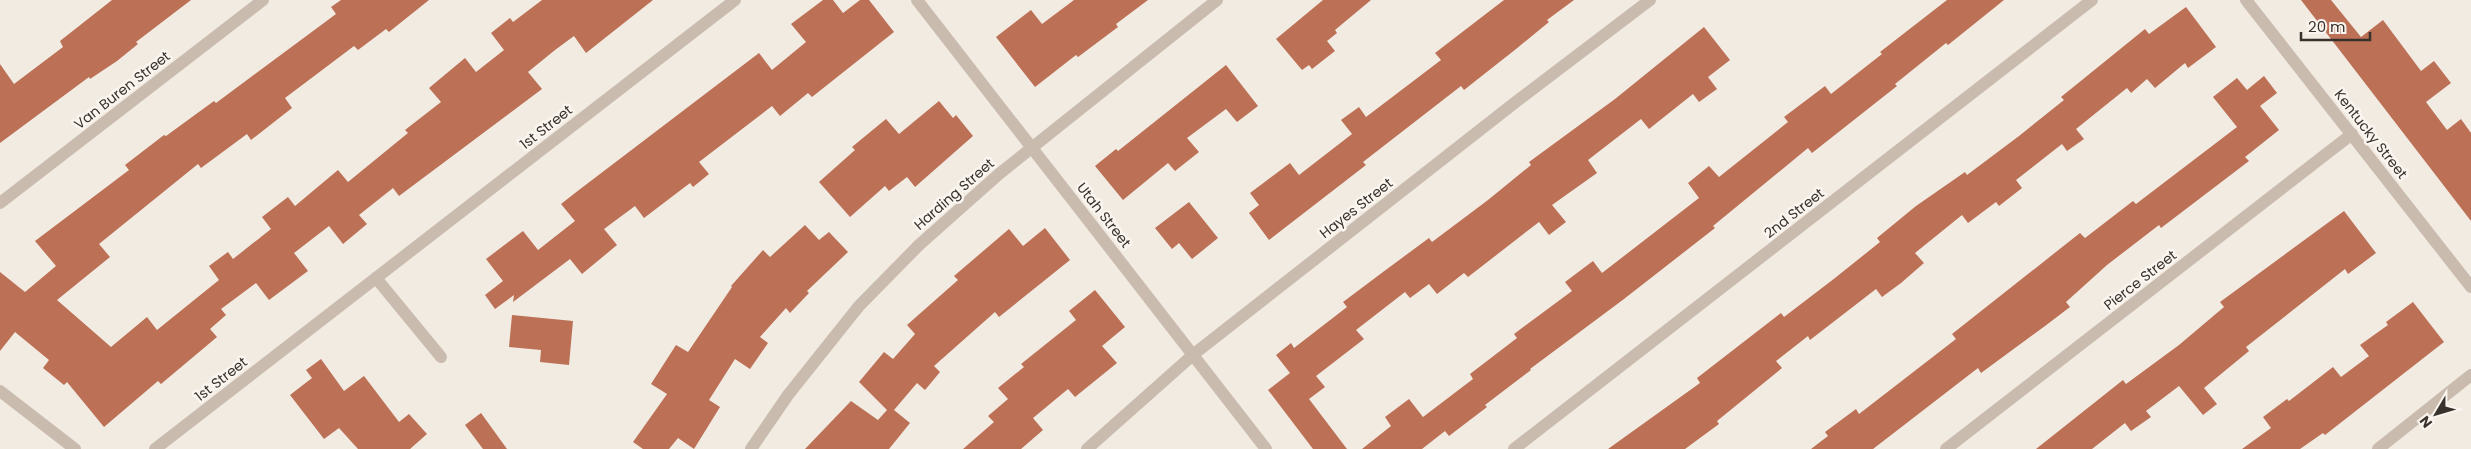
<svg xmlns="http://www.w3.org/2000/svg" width="2471" height="449" font-family="Poppins,sans-serif">
  <style>
    .building { fill: #bc7056 }
    .lines { fill: none; stroke-linecap: round; stroke-linejoin: round }
    .street { stroke: #cabbaf; stroke-width: 12 }
    .labels { text-anchor: middle; dominant-baseline: central; stroke-width: 5; stroke-linejoin: round; paint-order: stroke }
    .street-label { font-size: 14px; fill: #39312c; stroke: #faf5ef }
  </style>
  <rect width="100%" height="100%" fill="#f2ebe2"/>
  <!-- building -->
  <g class="building">
    <path d="M112,0h79l-55,42 2,2 -21,17 -27,18 -1,-2 -89,66v-79l14,20 49,-37 -3,-6z"/>
    <path d="M341,0h88l-40,32 -3,-3 -28,21 -4,-4 -69,52 7,10 -41,32 -4,-6 -46,34 -3,-4 -99,80 11,13 -53,43 54,47 36,-30 10,13 62,-50 -10,-14 19,-14 5,7 38,-30 -9,-12 26,-20 7,9 43,-36 10,12 60,-49 -3,-3 36,-28 -12,-14 36,-30 11,14 28,-22 -13,-17 19,-15 3,4 29,-22h111l-67,53 -12,-17 -19,14 -27,22 14,17 -143,107 -6,-8 -34,27 8,9 -24,20 -14,-18 -35,27 14,18 -39,29 -13,-17 -35,26 5,6 -16,14 7,8 -56,47 -3,-3 -54,46 -37,-45 -3,3 -21,-17 6,-8 -34,-28 -15,19v-79l25,20 31,-26 -21,-25 94,-71 -4,-5 39,-30 2,1 48,-35 2,2 120,-89 -5,-7z"/>
    <path d="M823,0h10l10,13 17,-13h9l25,32 -82,65 -4,-4 -28,23 -8,-10 -73,56 10,12 -16,13 -3,-4 -46,35 -9,-12 -31,23 13,16 -35,29 -12,-15 -57,43 1,-7 -19,14 -10,-14 18,-14 -17,-22 37,-28 15,19 37,-29 -14,-17 14,-11 184,-140 13,17 34,-28 -15,-18z"/>
    <path d="M1074,0h74l-32,24 2,3 -40,30 -2,-2 -41,32 -39,-50 35,-27 11,14z"/>
    <path d="M1323,0h48l-36,30 2,3 -10,8 8,10 -23,18 -3,-4 -7,5 -26,-31z"/>
    <path d="M1504,0h70l-27,20 2,2 -33,27 -52,41 -3,-4 -98,76 3,3 -97,75 -20,-27 10,-8 -9,-12 40,-30 9,12 53,-41 -11,-14 18,-13 7,10 75,-57 -6,-7z"/>
    <path d="M1947,0h57l-56,45 -2,-2 -51,41 2,2 -85,67 -4,-5 -95,78 2,2 -91,71 -94,70 1,1 -46,35 2,2 -38,29 -4,-5 -23,18h-60l29,-23 -6,-9 24,-18 14,18 50,-38 -3,-5 47,-36 -3,-4 58,-43 -7,-9 28,-21 9,12 97,-75 -11,-15 21,-17 10,11 69,-55 -4,-5 41,-31 6,8 51,-40 -2,-2z"/>
    <path d="M2301,0h30l30,37 22,-17 38,51 13,-10 17,22 -25,19 21,28 14,-11 10,14v88z"/>
    <path d="M2186,7l30,40 -28,21 -3,-5 -30,25 -8,-9 -16,14 -4,-5 -51,41 8,10 -17,12 -5,-7 -46,36 6,8 -23,18 -3,-4 -28,21 -6,-8 -21,17 -26,21 9,10 -23,20 -19,14 -6,-8 -66,51 -2,-4 -32,25 6,7 -65,53 2,3 -34,25h-77l92,-66 -3,-5 84,-65 3,4 51,-39 45,-36 -3,-4 39,-32 49,-34 2,3 52,-39 45,-36 -3,-3 84,-68 4,5z"/>
    <path d="M1704,27l26,33 -22,17 9,12 -18,13 -6,-8 -44,35 -8,-10 -53,41 9,13 -45,32 14,17 -17,13 -10,-13 -71,55 -4,-4 -27,21 -8,-10 -19,14 -5,-6 -49,38 8,9 -48,37 9,11 -16,12 38,50h-34l-45,-59 22,-17 -14,-18 15,-12 3,5 53,-41 -4,-5 40,-30 46,-34 3,4 56,-42 43,-35 -2,-3 86,-63z"/>
    <path d="M1226,65l32,41 -21,16 -11,-13 -39,29 12,14 -24,19 -7,-8 -45,37 -28,-34 21,-17 2,2z"/>
    <path d="M2264,76l13,17 -17,13 19,24 -34,27 4,4 -88,67 -2,-3 -52,40 -41,37 4,5 -25,19 -64,47 -3,-5 -105,81h-62l17,-13 -3,-4 31,-23 3,5 97,-75 -4,-5 128,-101 5,5 48,-37 3,3 101,-77 -24,-30 24,-19 10,12z"/>
    <path d="M939,101l14,17 3,-3 17,21 -58,51 -8,-10 -18,14 -4,-5 -35,31 -31,-35 36,-32 -3,-3 34,-28 13,15z"/>
    <path d="M1189,202l29,36 -26,21 -13,-16 -7,6 -17,-21z"/>
    <path d="M2344,211l32,42 -28,21 -3,-5 -99,78 3,4 -45,37 13,16 -14,11 -24,-29 -33,25 5,6 -20,14 -6,-8 -33,26h-56l87,-69 3,4 53,-39 45,-38 -4,-5z"/>
    <path d="M805,225l14,15 10,-8 19,20 -41,39 2,2 -19,20 -4,-5 -26,29 8,6 -18,26 -15,-10 -26,41 11,7 -26,42 -16,-11 -9,11h-26l-10,-7 34,-48 -16,-10 25,-39 12,7 44,-65 -1,-1 32,-36 7,7z"/>
    <path d="M1045,228l25,32 -71,57 -4,-5 -61,54 6,6 -15,18 -8,-7 -23,27 16,13 -21,26h-84l46,-48 27,19 9,-10 -28,-28 25,-30 9,7 22,-25 -8,-9 51,-45 -4,-4 55,-47 14,17z"/>
    <path d="M1095,290l30,37 -23,19 15,17 -42,34 -7,-8 -35,29 10,12 -22,19h-58l31,-27 -6,-6 20,-17 -10,-11 26,-21 -3,-3 55,-44 -7,-9z"/>
    <path d="M2413,302l31,40 -119,93 -2,-2 -23,16h-58l29,-21 -8,-11 24,-18 2,2 44,-34 8,10 28,-21 -9,-11 28,-20 -2,-3z"/>
    <path d="M512,315l61,6 -4,44 -29,-3 1,-12 -32,-3z"/>
    <path d="M321,359l23,32 20,-15 35,46 10,-8 18,20 -17,15h-52l-19,-21 -15,11 -34,-44 22,-17 -6,-8z"/>
    <path d="M481,413l26,36h-24l-18,-24z"/>
  </g>
  <g class="lines">
    <!-- street -->
    <g class="street">
      <path d="M917,0l349,449"/>
      <path d="M2246,0l225,287"/>
      <path d="M0,203l263,-203"/>
      <path d="M376,278l65,79"/>
      <path d="M0,391l75,58"/>
      <path d="M155,449l580,-449"/>
      <path d="M751,449l37,-54 71,-89 60,-61 80,-71 218,-174"/>
      <path d="M1087,449l107,-95 323,-253 133,-101"/>
      <path d="M1514,449l578,-449"/>
      <path d="M1946,449l406,-315"/>
      <path d="M2378,449l93,-74"/>
    </g>
  </g>
  <g class="labels">
    <!-- street labels -->
    <g class="street-label">
      <text transform="translate(122 90) rotate(-38)">Van Buren Street</text>
      <text transform="translate(546 127) rotate(-38)">1st Street</text>
      <text transform="translate(2371 134) rotate(52)">Kentucky Street</text>
      <text transform="translate(954 194) rotate(-41)">Harding Street</text>
      <text transform="translate(1356 208) rotate(-38)">Hayes Street</text>
      <text transform="translate(1794 213) rotate(-38)">2nd Street</text>
      <text transform="translate(1104 215) rotate(52)">Utah Street</text>
      <text transform="translate(2140 280) rotate(-38)">Pierce Street</text>
      <text transform="translate(221 379) rotate(-38)">1st Street</text>
    </g>
  </g>
  <!-- north arrow -->
  <g transform="translate(2436 414) rotate(232)" stroke="#faf5ef" stroke-width="4" paint-order="stroke">
  <path d="M0-4L9 19L0 12L-9 19Z" fill="#39312c"/>
  <text y="-8" font-size="14" font-weight="bold" text-anchor="middle" fill="#39312c">N</text>
  </g>
  <!-- scale -->
  <path d="M2301 32v8h69v-8" fill="none" stroke="#39312c" stroke-width="2.5"/>
  <text x="2308" y="32" font-size="15" fill="#39312c" stroke="#faf5ef" stroke-width="4" paint-order="stroke">20 m</text>
</svg>
